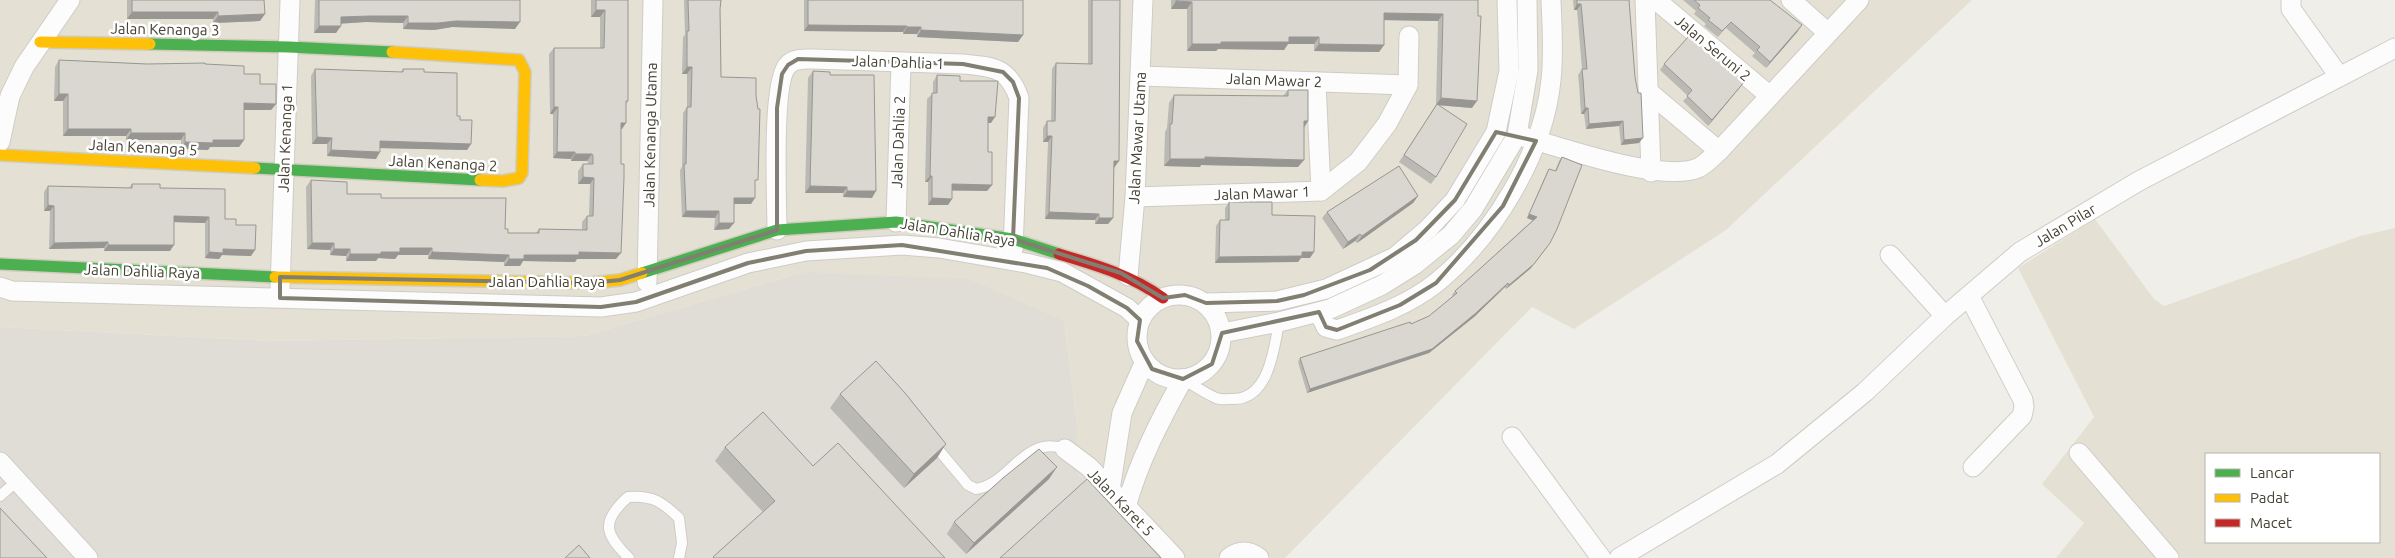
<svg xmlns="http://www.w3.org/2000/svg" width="2395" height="558" font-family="Ubuntu,sans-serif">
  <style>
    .residential { fill: #e4e1d4; fill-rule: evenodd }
    .industrial { fill: #e0ddd6 }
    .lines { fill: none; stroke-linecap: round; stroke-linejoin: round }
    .lane-casing { stroke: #ceccc5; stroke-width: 12 }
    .street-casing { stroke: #ceccc5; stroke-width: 21 }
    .fast-casing { stroke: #cfccbe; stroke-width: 14 }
    .slow-casing { stroke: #cfccbe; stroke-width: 14 }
    .jam-casing { stroke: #cfccbe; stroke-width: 14 }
    .lane { stroke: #fdfcfc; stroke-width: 10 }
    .street { stroke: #fdfcfc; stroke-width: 19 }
    .fast { stroke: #4caf50; stroke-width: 11 }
    .slow { stroke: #ffc107; stroke-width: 11 }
    .jam { stroke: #c62828; stroke-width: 11 }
    .wall { fill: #bbb9b3 }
    .shaded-wall { fill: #989692 }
    .building { fill: #d9d7d0; stroke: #989692 }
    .marked { fill: none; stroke: #817e72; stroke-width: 4; stroke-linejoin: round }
    .labels { text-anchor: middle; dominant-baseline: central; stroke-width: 5; stroke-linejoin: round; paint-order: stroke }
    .street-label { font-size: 15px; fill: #454133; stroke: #fff }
  </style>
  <rect width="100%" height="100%" fill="#f0eee8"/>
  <!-- residential -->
  <g class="residential">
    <path d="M0,0h1972l-246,230 -152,99 -42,-22 -247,251h-138l-70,-86v-46l-13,-105 -260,-49 -220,64 -316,5 -268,-14z"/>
    <path d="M2095,219l59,80 10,7 196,-70 35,-8v330h-339l28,-35 -42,-39 52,-67 -76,-149zM2206,454h173v88h-173z"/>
  </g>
  <!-- industrial -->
  <path class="industrial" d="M804,272l165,7 95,42 13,105v46l70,86h-1147v-231l268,14 316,-5z"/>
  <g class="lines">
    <defs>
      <g id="lane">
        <path d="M1183,379c10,6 22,14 33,19 5,2 10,1 15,1 38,2 43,-50 48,-77"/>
        <path d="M932,442l36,43 8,4c35,-5 48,-55 89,-40"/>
        <path d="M0,496l17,-15"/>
        <path d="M629,558c-24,-24 -29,-36 -1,-61 25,-2 34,5 51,21l3,25 -3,15"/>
      </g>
      <g id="street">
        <path d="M1645,0l6,172"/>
        <path d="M1656,0l114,96"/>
        <path d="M1791,0l37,33"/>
        <path d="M2291,0v9l48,67"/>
        <path d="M1140,76l268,9"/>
        <path d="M1316,82l5,109"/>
        <path d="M1650,93l69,58"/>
        <path d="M1524,137c40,11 138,46 174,31 7,-3 14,-11 21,-17l140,-151"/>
        <path d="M0,142l10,-46 14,-29 46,-67"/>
        <path d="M1135,197l186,-6 37,-29 29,-38 21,-39 1,-49"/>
        <path d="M896,222l5,-159"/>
        <path d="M777,230c0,-28 -6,-149 11,-165 6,-7 17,-6 25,-6l150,5c30,3 45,3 56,34l-6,151"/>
        <path d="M1890,255l55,61"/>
        <path d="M1128,276l7,-79 8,-197"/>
        <path d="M647,282l6,-282"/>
        <path d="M0,287l12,4 589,16 35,-5 112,-39 58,-12 96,-6 37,3 87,15 36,9 65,36 13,12"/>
        <path d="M280,289l10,-289"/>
        <circle cx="1179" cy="337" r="42"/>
        <path d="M1969,296l54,104 1,7 -2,9 -49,51"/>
        <path d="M1206,303l71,-2 49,-12 69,-32 33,-28 27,-29 41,-68 13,-61 -2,-71"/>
        <path d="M1319,312l7,15 11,3c34,-12 70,-24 99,-47 57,-46 108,-130 115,-203 3,-26 1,-54 0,-80"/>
        <path d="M1222,333l57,-11 51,-13 52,-24 32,-20 37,-30 22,-26 44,-74 11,-65 -1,-70"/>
        <path d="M1512,437l89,121"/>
        <path d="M1065,449l24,18 86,91"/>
        <path d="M2079,453l90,105"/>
        <path d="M0,462l88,96"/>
        <path d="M1110,490l12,-77 23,-52"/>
        <path d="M1126,507c13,-46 34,-87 57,-128"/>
        <path d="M1229,558c10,-8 20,-8 30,0"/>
        <path d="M1619,558l158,-94 88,-72 80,-76 75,-64 119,-71 256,-133"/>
      </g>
      <g id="fast">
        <path d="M150,44l139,3 103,5"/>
        <path d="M255,168l225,12"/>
        <path d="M0,264l275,13"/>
        <path d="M642,273l135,-43 119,-8 117,17 46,15"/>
      </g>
      <g id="slow">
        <path d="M40,42l110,2"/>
        <path d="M392,52l127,8 6,12 -3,101 -3,5 -16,3 -23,-1"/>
        <path d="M0,155l255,13"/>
        <path d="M275,277l315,6 30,-3 22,-7"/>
      </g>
      <path id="jam" d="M1059,254c37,11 72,21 104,44"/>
    </defs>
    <!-- lane casing -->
    <use href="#lane" class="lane-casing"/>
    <!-- street casing -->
    <use href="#street" class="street-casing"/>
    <!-- fast casing -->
    <use href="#fast" class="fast-casing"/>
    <!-- slow casing -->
    <use href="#slow" class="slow-casing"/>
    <!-- jam casing -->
    <use href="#jam" class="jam-casing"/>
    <!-- lane -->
    <use href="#lane" class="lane"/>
    <!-- street -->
    <use href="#street" class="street"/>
    <!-- fast -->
    <use href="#fast" class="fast"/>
    <!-- slow -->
    <use href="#slow" class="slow"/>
    <!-- jam -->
    <use href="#jam" class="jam"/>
  </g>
  <!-- wall -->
  <g class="wall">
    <path d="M127,0h137l-4,21 -47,2v-4h-86z"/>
    <path d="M315,0h205l-5,29 -63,-2 -18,3 -31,-1v-6l-37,-1 -25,1 -5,10h-22z"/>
    <path d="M591,0h37v101l-2,3 -4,25h-1l-5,130h-39l-2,3 -52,-1 -3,5h-16v-4l-76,-3v-4h-30l-3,4 -17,-1 -2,3h-30v-5l-16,-1v-5l-23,-1 -1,-62 5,-7 36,14 34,4 124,31 3,4h28l3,-4 43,1v-8l5,-6h2l1,-32h-12v-13l5,-7h5v-2l-1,-1h-16v-2l-18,-1v-44h-3l-1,-60 5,-6h46v-31h-9z"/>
    <path d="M684,0h37l-1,9 1,68 34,107 -4,20h-17l-5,25 -15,1 1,-12 -33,-1 -2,-47 2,-3 1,-54 4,-6v-33h-5l1,-37 2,-2z"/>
    <path d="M804,0h219v35l-5,7 -101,-5v-3h-14v-2l-99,-1z"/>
    <path d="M1088,0h32l-1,161 -6,7v50l-5,6h-13v-4l-50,-1 3,-77h-5v-14l4,-7h4l1,-52 4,-6 32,1z"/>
    <path d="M1171,0h307l-6,108 -34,-3 -2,72 -5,7 -32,-22 37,-57 2,-84 -54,-1v25l-5,7 -65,-1v-7h-26l-4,6 -66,-1 -2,2h-29v-42h-16z"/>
    <path d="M1573,0h56l10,143 -18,2 -2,-19 -33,3 -2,-15h-3l-2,-30 -1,-9 4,-6 -5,-59h-3z"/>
    <path d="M1683,0h87l28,31 -32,37 -14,-12 3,-3 -29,-25 -8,9 -14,-11 2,-2 -12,-10 2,-3z"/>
    <path d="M59,60l88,4h58l39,10 16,10 16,20 -5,6h-27v30l-5,7h-29l-2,3 -27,-1v-9h-55v-4h-63v-35h-9l1,-34z"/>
    <path d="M1664,64l81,17 -37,45 -25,-25 5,-5 -28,-26z"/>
    <path d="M315,69l86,3 2,-3 21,3 36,48 11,24 -4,6 -87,-2 -4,11 -49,-3v-12h-15l-1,-68z"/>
    <path d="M813,71l17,4 42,123 -29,-1v-4h-38l3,-115z"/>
    <path d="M937,75l23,6 31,42h-3v29l4,33 -5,6h-35v8l-4,6h-20v-23h-3l2,-83 6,-6v-11z"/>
    <path d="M1288,90l20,31 -4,6 -6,40 -97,-2 -1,2 -36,-1 1,-34 2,-4 2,-25 5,-8 109,1z"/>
    <path d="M1562,157l-15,90 -16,21 -25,21 -1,-2 -31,30 -45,36 -122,40 -9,-31 2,-4 111,-34 18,-8 24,-20 -1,-1 3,-4 78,-71 -6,-2 20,-46 2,-3 6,2 4,-10z"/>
    <path d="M132,184l28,4 65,31 11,6 15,31 -29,-1 -3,4 -14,-1v-35l-31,-1 -4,29h-66v-3l-55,1 1,-38h-6v-19l4,-6 81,2z"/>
    <path d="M1418,196l-5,7 -56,40 -2,-2 -12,8 -21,-31 5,-6z"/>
    <path d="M1229,202l43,13 38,43h-9l-3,4 -83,1 1,-37 4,-6h5v-12z"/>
    <path d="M840,394l97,64 -33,30 -74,-80z"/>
    <path d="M725,447l88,19 132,92h-232l50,-46 -48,-51z"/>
    <path d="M1049,479l-83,75 -19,-20 7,-12z"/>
  </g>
  <!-- shaded-wall -->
  <g class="shaded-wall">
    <path d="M1176,1l16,1 -5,7h-16z"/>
    <path d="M1577,4h4l-4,6h-3z"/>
    <path d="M596,10h9l-5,7h-9z"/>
    <path d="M132,12h86l-5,7h-86z"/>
    <path d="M1384,13l59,1 -5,7 -59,-1z"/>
    <path d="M265,14l-5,7 -47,2 5,-7z"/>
    <path d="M370,16h38l-5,7 -37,-1 -29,2 4,-7z"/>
    <path d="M456,21l64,1 -5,7 -63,-2 -18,3 -31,-1 5,-6z"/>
    <path d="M808,25l99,1 -4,6 -99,-1z"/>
    <path d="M1802,25l-4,6 -32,37 4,-6z"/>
    <path d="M319,26h22l-5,7h-22z"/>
    <path d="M907,27h14l-4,7h-14z"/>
    <path d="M921,30l102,5 -5,7 -101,-5z"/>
    <path d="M1289,37h30l-5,7h-26l-4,6 -66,-1 -2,2h-29l5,-7z"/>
    <path d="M1319,44l65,1 -5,7 -65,-1z"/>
    <path d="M687,67h5l-5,7h-5z"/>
    <path d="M1745,81l-4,5 -33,40 4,-6z"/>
    <path d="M59,94h9l-5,7h-9z"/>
    <path d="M1441,98l36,3 -5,7 -36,-3z"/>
    <path d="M244,103l32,1 -5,6h-31z"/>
    <path d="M554,107h4l-5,7h-3z"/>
    <path d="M1585,108h3l-4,6h-3z"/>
    <path d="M988,117h7l-4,6h-7z"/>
    <path d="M1304,121h4l-5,8z"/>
    <path d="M1623,121l-4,5 -33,3 3,-5z"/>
    <path d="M621,123h5l-4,6h-6z"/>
    <path d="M68,129h63l-5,7h-63z"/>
    <path d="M131,133h54l-4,7h-55z"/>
    <path d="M1047,136h5l-4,6h-5z"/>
    <path d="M317,137l15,1 -5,6h-15z"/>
    <path d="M1643,138l-4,5 -18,2 3,-5z"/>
    <path d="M213,140h31l-5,7h-29l-2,3 -27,-1 4,-7z"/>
    <path d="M380,141l91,3 -4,6 -91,-2z"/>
    <path d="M331,150l49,2 -4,7 -49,-3z"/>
    <path d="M557,152h18l-4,7 -18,-1z"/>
    <path d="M575,154h17l-5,7h-16z"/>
    <path d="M1205,157l99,3 -6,7 -97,-2 -1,2 -36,-1 6,-7z"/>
    <path d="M1114,161h5l-5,7h-5z"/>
    <path d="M930,176h2l-4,6h-3z"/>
    <path d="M583,177l11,1 -4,6h-12z"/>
    <path d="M952,184l40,1 -5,6 -39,-1z"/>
    <path d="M810,186l37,1 -4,6h-38z"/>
    <path d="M847,191h29l-4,7 -29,-1z"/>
    <path d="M1418,196l-5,7 -56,40 5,-7z"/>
    <path d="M734,198h21l-4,6h-21z"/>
    <path d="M932,198l20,1 -4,6h-20z"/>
    <path d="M48,205l6,1 -4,5h-6z"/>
    <path d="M686,211h33l-4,7 -33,-1z"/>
    <path d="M1049,212l50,2 -4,6 -50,-1z"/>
    <path d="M1529,214l8,3 -3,4 -7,-3z"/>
    <path d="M174,216l35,1 -4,6 -35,-1z"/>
    <path d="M1099,218h14l-5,6h-13z"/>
    <path d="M719,223h15l-5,6 -15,1z"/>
    <path d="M1360,234l-5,7 -12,8 5,-7z"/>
    <path d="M108,242l-4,6 -55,1 5,-6z"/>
    <path d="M312,243h22l-4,7 -23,-1z"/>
    <path d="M1550,243l-19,25 -25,21 3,-4z"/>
    <path d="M108,245h66l-4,6h-66z"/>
    <path d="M400,248h32l-4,7h-30l-3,4 -17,-1 -2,3h-30l4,-7 31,-2z"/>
    <path d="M223,249l32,1 -4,6 -29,-1 -3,4 -14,-1 4,-6z"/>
    <path d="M334,249h16l-4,7 -16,-1z"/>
    <path d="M432,252l77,3 -5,7 -76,-3z"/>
    <path d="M579,252l42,1 -5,6h-39l-2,3 -52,-1 -3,5h-16l5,-7 15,-4z"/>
    <path d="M1302,252h12l-4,6h-9l-3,4 -83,1 4,-6z"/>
    <path d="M1508,283l-3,4 -31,30 -45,36 -122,40 3,-4z"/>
    <path d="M946,444l-9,14 -33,30 10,-14z"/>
    <path d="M1057,467l-8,12 -83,75 8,-11z"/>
  </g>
  <!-- building -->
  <g class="building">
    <path d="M132,0h132l1,14 -47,2v-4h-86z"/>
    <path d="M319,0h201v22l-64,-1 -18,2h-30v-7h-38l-29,1v9h-22z"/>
    <path d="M596,0h32v101h-2v22h-5v41h3v14l-3,75 -42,-1v3h-55v4h-15v-4l-77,-3v-4h-32v4h-19v2h-31v-5h-16v-6h-22l-1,-63 36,2v12h34v4h125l-1,31h3v4h31v-4l48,1v-14h6l1,-38 -11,-1v-13h10v-8l-1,-2h-17v-2h-18l1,-45h-4v-59h50l1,-38h-9z"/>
    <path d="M688,0h33l-1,9 1,68 35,1v18l2,13h2l-2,71h-3v18h-21v25h-15v-12h-33l-2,-47h2l1,-57h4l1,-40h-5v-36h2z"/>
    <path d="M808,0h215v35l-102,-5v-3h-14v-1l-99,-1z"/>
    <path d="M1092,0h28l-1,161h-5l-1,57h-14v-4l-50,-2 3,-76h-5v-15h8l1,-58 36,1z"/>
    <path d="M1176,0h302v16h3l-4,85 -36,-3 2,-84 -59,-1v32l-65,-1v-7h-30v5h-68v2h-29v-42l-16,-1z"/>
    <path d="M1577,0h52l6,77 3,16h3l2,45 -19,2 -1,-19 -34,3 -1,-16h-3l-2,-29 -1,-10h5l-6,-65h-4z"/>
    <path d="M1694,0h76l32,25 -32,37 -13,-12 3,-3 -29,-25 -9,9 -14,-11 2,-2 -12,-10 2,-3z"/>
    <path d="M1688,37l3,3 2,-3 52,44 -33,39 -25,-24 5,-6 -28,-26z"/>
    <path d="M59,60l88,4 58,-1v1l39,2v8h16v10h16v20l-32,-1v37h-31v3l-28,-1v-9h-54v-4h-63v-35h-9z"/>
    <path d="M315,69l88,3v-3h21v3l33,1v43h3v4h12l-1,24 -91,-3v11l-49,-2 1,-12 -15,-1z"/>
    <path d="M813,71l17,1v3h44l2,116h-29v-4l-37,-1z"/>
    <path d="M937,75l23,1v5h38l-3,36h-7v35h4v33l-40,-1v15l-20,-1v-22h-2l2,-83h5z"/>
    <path d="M1288,90h20v31h-4v39l-99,-3v2h-35v-35h2l2,-29 114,1z"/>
    <path d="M1437,104l30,20 -31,53 -32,-22z"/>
    <path d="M1562,157l20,8 -25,64 -7,14 -16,21 -25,21 -1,-2 -32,30 -44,36 -122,40 -10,-31 110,-36 1,2 18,-8 28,-23 -2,-2 17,-15 65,-59 -8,-3 20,-45 7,2z"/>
    <path d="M1399,166l19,30 -56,40 -2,-2 -12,8 -21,-30z"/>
    <path d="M132,184h28v4l65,1v30h11v6h20l-1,25 -32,-1v4l-14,-1v-35l-35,-1v29h-66v-3l-54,1v-37l-6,-1v-19l84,2z"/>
    <path d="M1229,202h43v13l43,1 -1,36h-12v4l-83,1 1,-37h9z"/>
    <path d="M876,361l29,32 41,51 -32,30 -74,-80z"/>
    <path d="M763,412l50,54 25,-23 107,115h-231l-1,-1 62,-56 -50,-54z"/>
    <path d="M1039,449l18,18 -83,76 -20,-21 49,-44z"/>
    <path d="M1087,479l74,79h-161z"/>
    <path d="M0,508l47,50h-47z"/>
    <path d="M579,545l11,13h-25z"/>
  </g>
  <!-- marked area -->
  <path class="marked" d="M798,59l165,5 40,8 10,10 6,16 -6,141 108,34 42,25 22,-3 21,8 71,-2 27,-6 66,-25 46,-30 39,-40 41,-68 40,9 -33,65 -67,77 -36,22 -63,25 -11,-3 -7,-15 -97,21 -10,31 -29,15 -31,-10 -15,-28 3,-21 -13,-12 -39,-22 -41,-18 -145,-23 -96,6 -58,12 -112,39 -35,5 -321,-9v-21l310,6 30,-3 157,-50v-122l5,-34 6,-9z"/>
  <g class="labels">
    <!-- street labels -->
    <g class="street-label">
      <text transform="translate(165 29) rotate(1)">Jalan Kenanga 3</text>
      <text transform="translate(1713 48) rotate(40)">Jalan Seruni 2</text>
      <text transform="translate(898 62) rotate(2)">Jalan Dahlia 1</text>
      <text transform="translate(1274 80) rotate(2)">Jalan Mawar 2</text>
      <text transform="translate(650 135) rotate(-89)">Jalan Kenanga Utama</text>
      <text transform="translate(285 138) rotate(-88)">Jalan Kenanga 1</text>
      <text transform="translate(1137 138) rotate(-87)">Jalan Mawar Utama</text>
      <text transform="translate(898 142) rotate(-88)">Jalan Dahlia 2</text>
      <text transform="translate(143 147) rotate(3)">Jalan Kenanga 5</text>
      <text transform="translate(443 163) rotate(3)">Jalan Kenanga 2</text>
      <text transform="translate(1262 193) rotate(-2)">Jalan Mawar 1</text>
      <text transform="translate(2065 225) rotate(-31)">Jalan Pilar</text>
      <text transform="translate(958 232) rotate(9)">Jalan Dahlia Raya</text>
      <text transform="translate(142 271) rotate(2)">Jalan Dahlia Raya</text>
      <text x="547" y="281">Jalan Dahlia Raya</text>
      <text transform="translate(1121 502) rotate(46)">Jalan Karet 5</text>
    </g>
  </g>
  <!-- legend -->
  <rect x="2205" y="453" width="175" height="90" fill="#ffffff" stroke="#b5b3ad"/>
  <rect x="2215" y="469" width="25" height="8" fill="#4caf50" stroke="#b5b3ad"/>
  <text x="2250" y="478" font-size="15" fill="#454133">Lancar</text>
  <rect x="2215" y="494" width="25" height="8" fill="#ffc107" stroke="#b5b3ad"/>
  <text x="2250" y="503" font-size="15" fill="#454133">Padat</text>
  <rect x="2215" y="519" width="25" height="8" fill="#c62828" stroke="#b5b3ad"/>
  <text x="2250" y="528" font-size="15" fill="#454133">Macet</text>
</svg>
